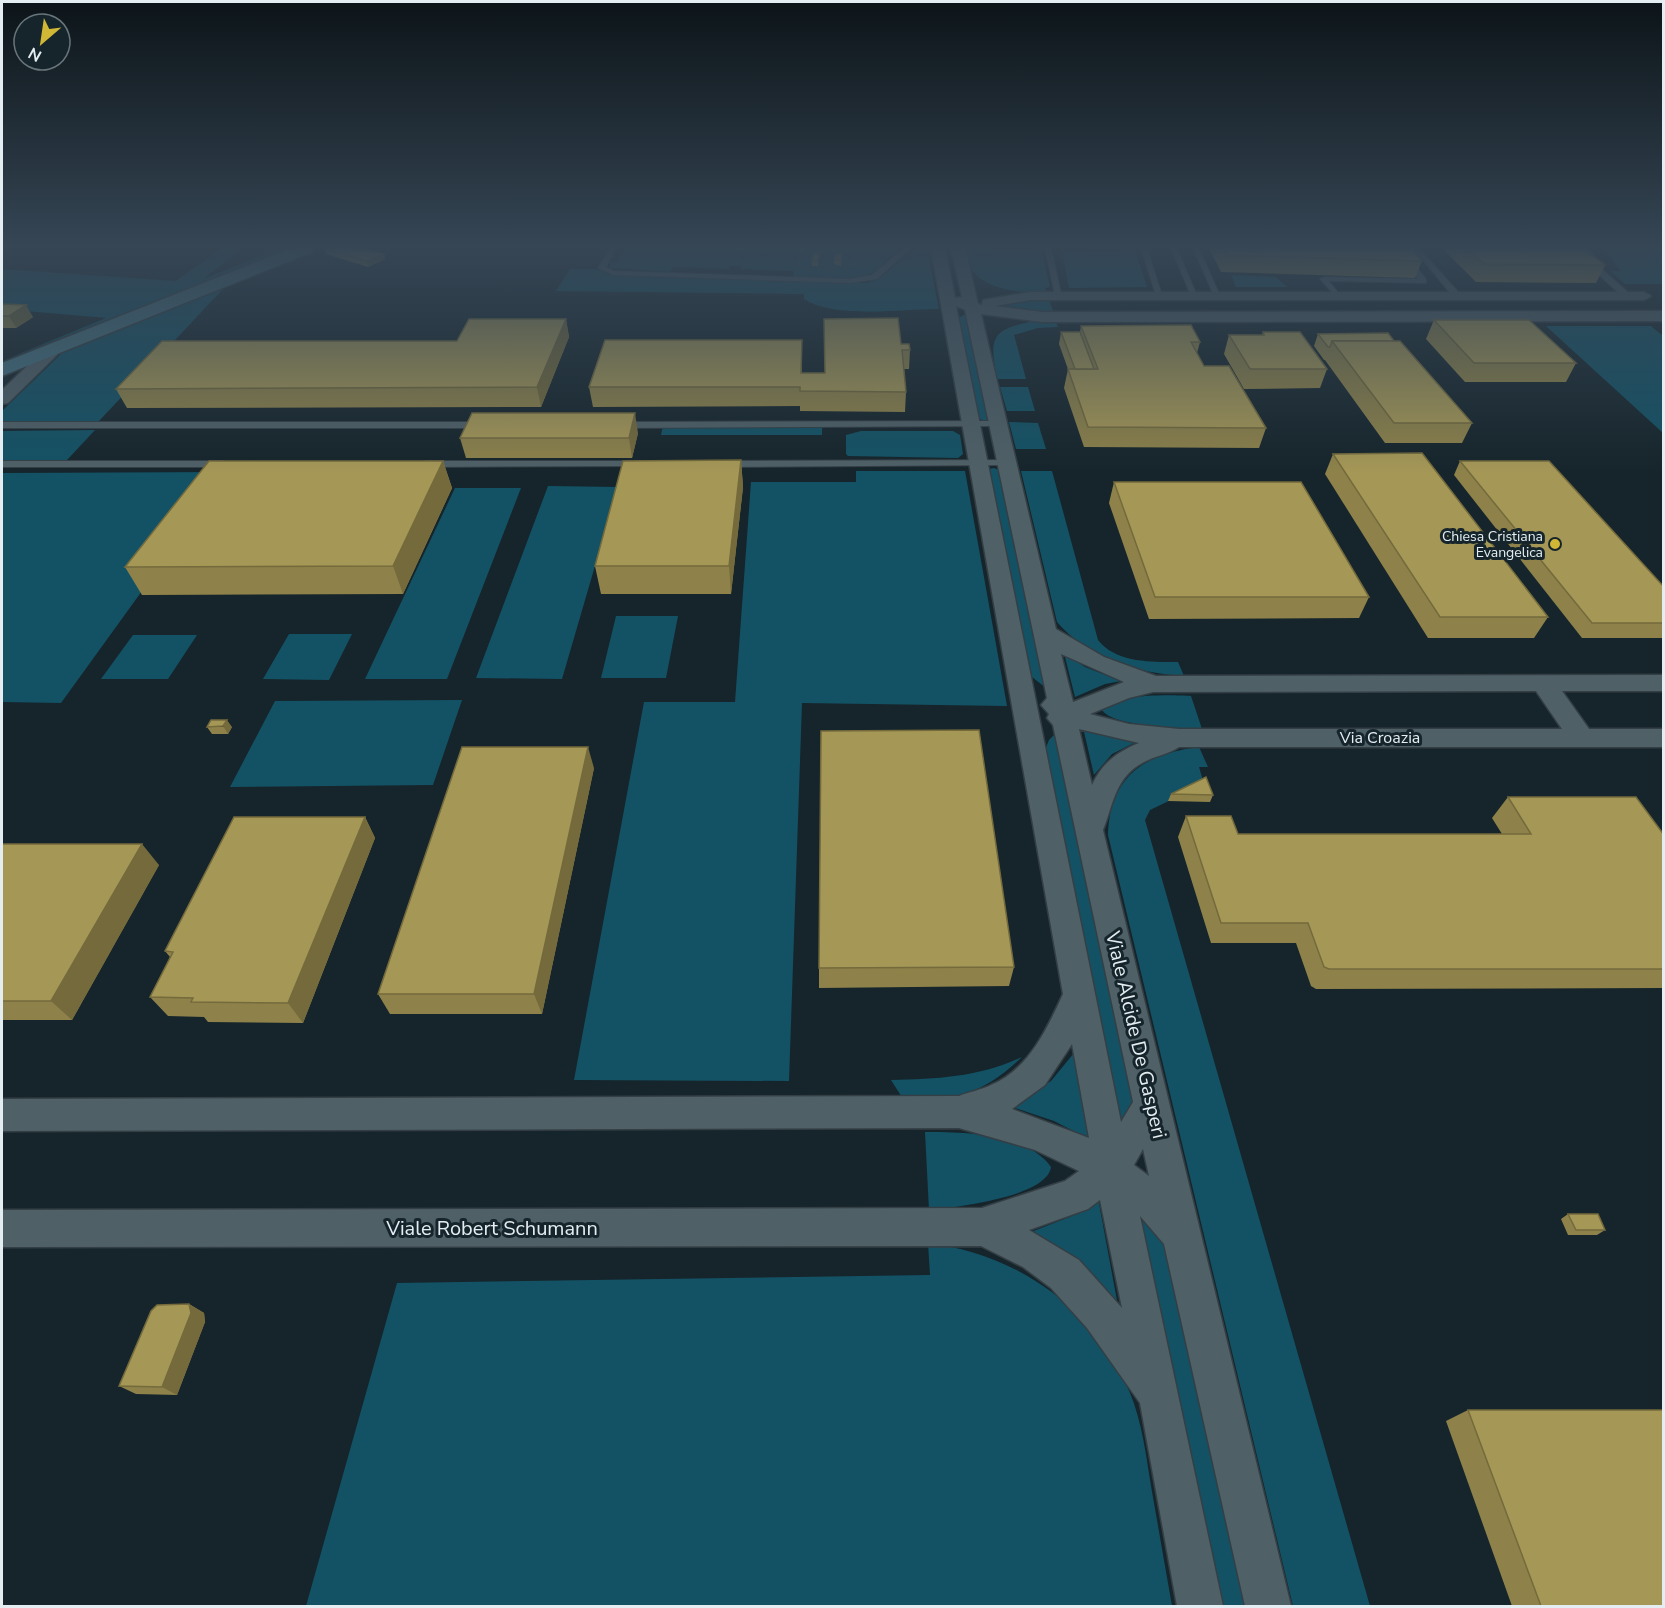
<svg xmlns="http://www.w3.org/2000/svg" width="1665" height="1608" font-family="'Nunito Sans',sans-serif">
  <style>
    .green { fill: #135265 }
    .lines { fill: none; stroke-linecap: round; stroke-linejoin: round }
    .lane-casing { stroke: #343f45; stroke-width: 2 }
    .street-casing { stroke: #343f45; stroke-width: 3 }
    .secondary-casing { stroke: #343f45; stroke-width: 3 }
    .path { stroke: #5a686d; stroke-width: 2; stroke-dasharray: 1 2; stroke-linecap: butt }
    .lane { fill: #4f6067; fill-rule: evenodd }
    .street { fill: #4f6067; fill-rule: evenodd }
    .secondary { fill: #457281; fill-rule: evenodd }
    .wall { fill: #8e824a }
    .shaded-wall { fill: #746a3c }
    .building { fill: #a59756; stroke: #746a3c; stroke-width: 1.5 }
    .poi-dot { fill: #d1b736; stroke: #16252b; stroke-width: 2 }
    .labels { text-anchor: middle; dominant-baseline: central; stroke-width: 6; stroke-linejoin: round; paint-order: stroke }
    .far-poi-label { font-size: 14px; fill: #e4eef2; stroke: #16252b; text-anchor: end }
    .street-label { font-size: 16px; fill: #e4eef2; stroke: #16252b }
    .near-street-label { font-size: 20px; fill: #e4eef2; stroke: #16252b }
  </style>
  <rect width="100%" height="100%" fill="#16252b"/>
  <!-- green -->
  <g class="green">
    <path d="M222,248h21l-40,31 78,-31h10l-289,113 104,-43 -104,-9v-40l174,12z"/>
    <path d="M625,248h274c-9,7 -15,17 -24,23 -22,14 -58,6 -82,6l1,-6 -54,-2 1,-3h-10l-2,3 -56,-2 -3,5 -60,-4v-6h7z"/>
    <path d="M927,248l12,61c-36,0 -105,10 -135,-10v-5l-248,-3 14,-22h26l14,6 256,8c26,-5 34,-33 61,-35z"/>
    <path d="M965,248l76,2 9,37 -5,1 2,5c-22,0 -56,-2 -72,-19 -7,-7 -8,-18 -10,-26z"/>
    <path d="M1607,248h56v36h-38l-15,-13h10l-14,-20z"/>
    <path d="M1062,252l74,1 11,34 -78,1z"/>
    <path d="M1231,275l45,2 11,10h-51z"/>
    <path d="M223,289l-124,132h-97v-10l60,-58z"/>
    <path d="M1049,300l5,13 -59,-7 18,-5z"/>
    <path d="M966,314l22,105 -1,2 -8,-2 -21,-101z"/>
    <path d="M1039,320h16l3,7 -20,1 -24,7 12,44h-29c-9,-45 -4,-50 42,-59z"/>
    <path d="M1546,326h105l12,10v97z"/>
    <path d="M1000,387h28l7,24h-28z"/>
    <path d="M1009,422l29,1 8,26h-30z"/>
    <path d="M663,426h159v9h-161z"/>
    <path d="M95,430l-28,30h-65v-29z"/>
    <path d="M861,431h92l7,4 3,19 -5,4 -110,-2 -2,-2v-19z"/>
    <path d="M994,468l5,2 47,218 -14,-11 -43,-208z"/>
    <path d="M856,471h109l42,235 -205,-3 -13,378 -215,-1 70,-378h91l16,-220h105z"/>
    <path d="M1021,471h31l46,169c18,23 53,22 80,22l6,14c-48,-3 -95,-17 -127,-54z"/>
    <path d="M228,472l-167,231 -59,-1v-229z"/>
    <path d="M548,486l70,1 -56,192 -86,-1z"/>
    <path d="M455,488h66l-74,191h-82z"/>
    <path d="M616,616h62l-12,62h-65z"/>
    <path d="M289,634h63l-23,46 -66,-1z"/>
    <path d="M133,635h64l-29,44h-67z"/>
    <path d="M1064,653l21,14 36,14 -16,3 -30,13z"/>
    <path d="M1191,696l11,33c-20,-1 -89,-2 -100,-19 11,-17 70,-15 89,-14z"/>
    <path d="M462,700l-29,85 -203,2 45,-86z"/>
    <path d="M1082,723l58,17 -28,14 -18,21z"/>
    <path d="M1056,733l80,367 -16,24 -75,-374 4,-10z"/>
    <path d="M1199,747l9,20h-9l5,17 -54,26 -5,10 225,786h-77l-185,-771c2,-59 36,-81 91,-88z"/>
    <path d="M1074,1053l15,86 -35,-18 -42,-14 39,-26z"/>
    <path d="M1022,1057c-40,38 -63,41 -117,45l-14,-22c48,-1 88,-3 131,-23z"/>
    <path d="M925,1132c37,0 102,1 126,35 -4,30 -95,40 -122,43z"/>
    <path d="M1098,1198l20,108c-24,-32 -53,-54 -87,-74l41,-16z"/>
    <path d="M1139,1214l12,10 18,27 78,355h-27z"/>
    <path d="M928,1243c89,11 167,65 202,150 12,29 16,62 21,93 7,40 14,80 21,120h-866l91,-323 533,-8z"/>
  </g>
  <g class="lines">
    <defs>
      <g id="lane">
        <path d="M610,248h6l-10,19 8,4 236,8 22,-4 32,-27h7l-34,31 -27,4 -237,-8 -15,-7z"/>
        <path d="M1045,248h6l11,50 -7,-2z"/>
        <path d="M1141,248h6l16,50 -7,-2z"/>
        <path d="M1171,248h6l21,50 -7,-2z"/>
        <path d="M1193,248h6l22,50 -7,-2z"/>
        <path d="M1395,248h6l25,31v4l-97,-2 12,15 -4,2 -17,-19 4,-2 94,2z"/>
        <path d="M1413,248h6l41,46v4h-6z"/>
        <path d="M1583,248h6l15,23 26,23v4h-6l-26,-24z"/>
        <path d="M998,421l4,3 -1,2 -382,2 -4,-3 4,-3z"/>
        <path d="M2,422h481l4,3 -4,3h-481z"/>
        <path d="M1006,460l3,1v4l-286,2 -5,-3 5,-3z"/>
        <path d="M2,461h221l5,3 -5,3h-221z"/>
        <path d="M640,461l3,1v4l-217,1 -5,-3 5,-3z"/>
      </g>
      <g id="street">
        <path d="M931,248h14l10,50 7,-1 -11,-49h14l13,56 4,1 1,-5 47,-8h614l7,4 -7,4h-614l-35,6 47,6 622,-1v10l-622,1 -61,-8 75,315 48,28 52,19 508,-1v16h-102l27,38h75v18h-485c-10,7 -24,9 -35,15 -29,15 -30,41 -41,68l188,776h-46l-81,-362 -24,-28 83,390h-46l-37,-203 -53,-75 -36,-40 -28,-21 -42,-21 -979,1v-37l980,-2 83,-27 14,-10 -44,-21 -76,-22 -957,3v-32l957,-3c10,-4 22,-6 32,-11 38,-16 56,-56 72,-91zM956,306l9,4 82,388 -6,7 8,9 -2,4 6,7 80,377 -12,20zM1061,654l63,28 -51,20zM1536,691l26,38h-383l-50,-5 -39,-10 39,-16 24,-6zM1079,729l60,14c-22,9 -37,20 -47,42zM1072,1044l17,94 -77,-29 33,-24zM1143,1149l6,27 -15,-11zM1100,1200l22,108 -43,-48 -50,-30 59,-21z"/>
        <path d="M55,343l6,2 2,3 -2,3 -53,52 -6,1v-14l47,-45z"/>
      </g>
      <path id="secondary" d="M292,248h22l-2,4 -310,124v-13z"/>
    </defs>
    <!-- lane casing -->
    <use href="#lane" class="lane-casing"/>
    <!-- street casing -->
    <use href="#street" class="street-casing"/>
    <!-- secondary casing -->
    <use href="#secondary" class="secondary-casing"/>
    <!-- path -->
    <g class="path">
      <path d="M675,259l6,-11"/>
      <path d="M736,264l6,-16"/>
      <path d="M853,265l3,-17"/>
      <path d="M798,266l5,-18"/>
    </g>
    <!-- lane -->
    <use href="#lane" class="lane"/>
    <!-- street -->
    <use href="#street" class="street"/>
    <!-- secondary -->
    <use href="#secondary" class="secondary"/>
  </g>
  <!-- wall -->
  <g class="wall">
    <path d="M324,248l47,2 13,4 1,5 -17,8 -42,-13z"/>
    <path d="M1209,248h202l11,13 -7,17 -194,-6z"/>
    <path d="M1445,248h138l22,17 -9,18 -120,-1 -32,-32z"/>
    <path d="M820,253l-2,13h-6v-6z"/>
    <path d="M834,258l8,2 -1,6 -7,-2z"/>
    <path d="M2,304l31,13 -17,11h-14z"/>
    <path d="M566,319l3,18 -28,70 -414,1 -11,-19 341,-48z"/>
    <path d="M1434,320l142,43 -10,19h-101l-39,-43z"/>
    <path d="M1081,326l119,16 -3,11 7,13 62,62 -7,20 -175,-1 -20,-59 4,-19 -9,-25 2,-12h19z"/>
    <path d="M1263,332l64,37 -7,19 -76,1 -20,-35 5,-19h33z"/>
    <path d="M1318,334l154,89 -10,20h-77l-60,-83h-1l-10,-14z"/>
    <path d="M901,344l9,6 -1,19h-5l2,23 -1,20 -105,-1v-5l-207,1 -4,-20 213,-28v14h23z"/>
    <path d="M638,433l-6,25h-166l-6,-20z"/>
    <path d="M1333,454l215,163 -14,21h-106l-103,-164z"/>
    <path d="M741,460l2,27 -12,107h-130l-6,-28z"/>
    <path d="M443,461l9,27 -49,106 -261,1 -17,-28z"/>
    <path d="M1460,461l204,126v51h-82l-128,-163z"/>
    <path d="M1114,482l255,115 -10,21 -210,1 -40,-116z"/>
    <path d="M207,727h25l-4,7h-16z"/>
    <path d="M594,768l-52,246h-152l-12,-20z"/>
    <path d="M1171,794l42,1 -3,7 -42,-1z"/>
    <path d="M1508,797l156,38v153l-348,1 -5,-3 -15,-43h-85l-33,-106 8,-21 52,18h264l-10,-16z"/>
    <path d="M365,817l10,21 -72,185 -95,-1 -4,-5 -36,-1 -18,-19 20,-40 -5,-6z"/>
    <path d="M2,844l157,21 -87,155h-70z"/>
    <path d="M1014,967l-5,19 -190,2v-20z"/>
    <path d="M1568,1214l37,16 -8,5h-29l-7,-16z"/>
    <path d="M189,1304l15,9 1,9 -28,73 -41,-1 -17,-8z"/>
    <path d="M1468,1410l196,196h-152l-66,-185z"/>
  </g>
  <!-- shaded-wall -->
  <g class="shaded-wall">
    <path d="M384,254l1,5 -17,8 -2,-6z"/>
    <path d="M26,305l7,12 -17,11 -7,-12z"/>
    <path d="M566,319l3,18 -28,70 -4,-20z"/>
    <path d="M635,413l3,20 -6,25 -3,-20z"/>
    <path d="M741,460l2,27 -12,107 -2,-28z"/>
    <path d="M443,461l9,27 -49,106 -10,-28z"/>
    <path d="M227,720l5,7 -4,7 -5,-8z"/>
    <path d="M588,747l6,21 -52,246 -8,-20z"/>
    <path d="M365,817l10,21 -72,185 -15,-20z"/>
    <path d="M142,844l17,21 -87,155 -21,-19z"/>
    <path d="M189,1304l15,9 1,9 -28,73 -15,-8z"/>
  </g>
  <!-- building -->
  <g class="building">
    <path d="M324,248h38l22,6 -18,7z"/>
    <path d="M1222,248h189l11,13 -196,-6z"/>
    <path d="M1466,248h117l22,17 -121,-1z"/>
    <path d="M814,253h6l-2,7h-6z"/>
    <path d="M836,254h6l-1,7 -7,-3z"/>
    <path d="M2,304l24,1 -17,11h-7z"/>
    <path d="M898,318l3,26h8l1,6h-8l4,42 -106,-1v-4h-211l16,-47h197l-1,33h24l-1,-54z"/>
    <path d="M469,319h97l-29,68 -421,2 46,-48h295z"/>
    <path d="M1434,320h95l47,43h-102z"/>
    <path d="M1191,325l9,17h-9l13,24h25l37,62 -178,-1 -20,-58h30l-17,-43z"/>
    <path d="M1061,332h19l14,37h-19z"/>
    <path d="M1263,332h37l27,37h-77l-21,-34h35z"/>
    <path d="M1388,333l6,8h-62l-2,6h-2l-10,-13z"/>
    <path d="M1332,341h68l72,82h-78z"/>
    <path d="M472,413h163l-6,25h-169z"/>
    <path d="M1422,453l126,164h-108l-107,-163z"/>
    <path d="M741,460l-12,106h-134l28,-105z"/>
    <path d="M209,461h234l-50,105 -268,1z"/>
    <path d="M1460,461h89l115,126v36h-72z"/>
    <path d="M1114,482h187l68,115h-214z"/>
    <path d="M211,720h16l-4,6 -16,1z"/>
    <path d="M979,730l35,237 -195,1 2,-237z"/>
    <path d="M462,747h126l-54,247h-156z"/>
    <path d="M1206,777l7,18 -42,-1z"/>
    <path d="M1508,797h128l28,38v134h-335l-5,-2 -16,-44h-87l-35,-107h45l7,18h293z"/>
    <path d="M234,817h131l-77,186 -97,-1 2,-4 -43,-1 23,-45 -8,-1z"/>
    <path d="M2,844h140l-91,157h-49z"/>
    <path d="M1568,1214h30l7,16h-29z"/>
    <path d="M189,1304l2,9 -29,74 -43,-1 32,-75 6,-6z"/>
    <path d="M1468,1410h196v196h-123z"/>
  </g>
  <!-- sky -->
  <linearGradient id="sky" x2="0" y2="1"><stop stop-color="#0c1418"/><stop offset="0.52" stop-color="#364655"/><stop offset="1" stop-color="#364655" stop-opacity="0"/></linearGradient>
  <rect width="1665" height="473" fill="url(#sky)"/>
  <!-- markers -->
  <circle class="poi-dot" cx="1555" cy="544" r="6"/>
  <g class="labels">
    <!-- far-poi labels -->
    <g class="far-poi-label">
      <text x="1543" y="536">Chiesa Cristiana<tspan x="1543" dy="16">Evangelica</tspan></text>
    </g>
    <!-- street labels -->
    <g class="street-label">
      <text x="1380" y="738">Via Croazia</text>
    </g>
    <!-- near-street labels -->
    <g class="near-street-label">
      <text transform="translate(1136 1035) rotate(77)">Viale Alcide De Gasperi</text>
      <text x="492" y="1228">Viale Robert Schumann</text>
    </g>
  </g>
  <!-- border -->
  <rect width="1665" height="1608" fill="none" stroke="#e4eef2" stroke-width="6"/>
  <!-- north arrow -->
  <g transform="translate(42 42) rotate(209)"><circle r="28" fill="#16252b" stroke="#68757b" stroke-width="1.5"/>
  <path d="M0-4.5L10 22L0 15L-10 22Z" fill="#d1b736"/>
  <text y="-9" font-size="16" font-weight="bold" text-anchor="middle" fill="#e4eef2">N</text>
  </g>
</svg>
